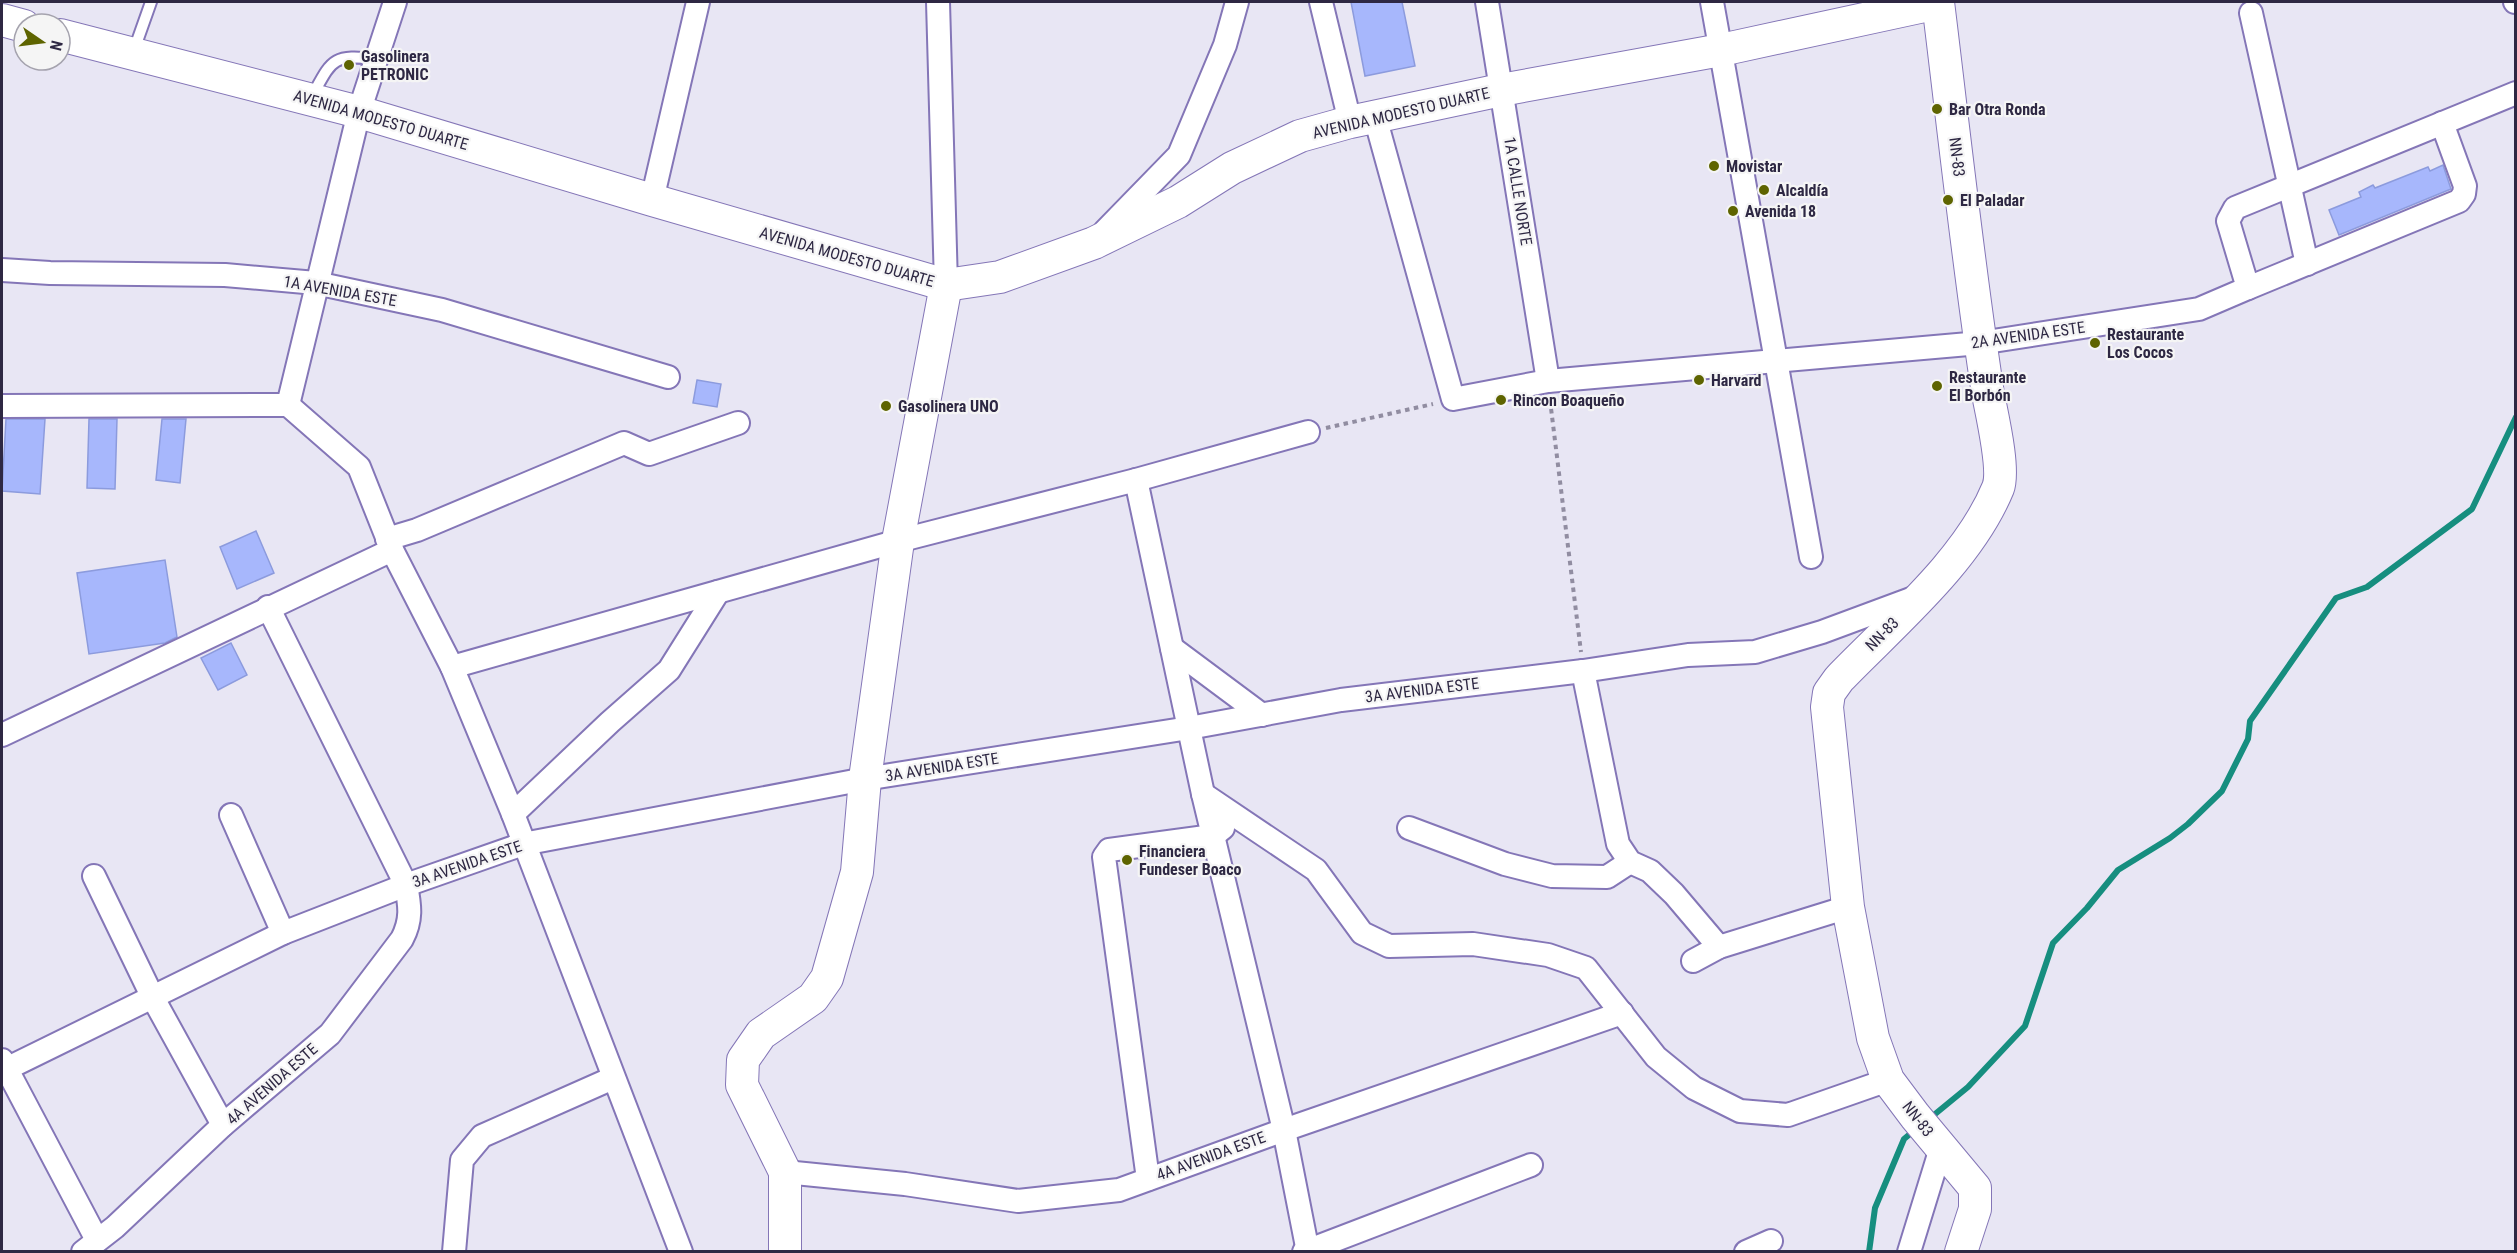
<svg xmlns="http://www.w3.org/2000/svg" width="2517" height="1253" font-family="'Roboto Condensed',sans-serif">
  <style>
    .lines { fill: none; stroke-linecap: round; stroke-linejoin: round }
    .stream { stroke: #168e7f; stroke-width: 6 }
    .building { fill: #a7b7fc; stroke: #8c9bdd; stroke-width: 1.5 }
    .lane-casing { stroke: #8476b7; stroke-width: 14 }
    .street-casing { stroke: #8476b7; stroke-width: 26 }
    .secondary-casing { stroke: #8476b7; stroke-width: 34 }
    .path { stroke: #918da1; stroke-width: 4; stroke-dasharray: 4.5 4.5; stroke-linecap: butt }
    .lane { stroke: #fff; stroke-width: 10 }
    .street { stroke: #fff; stroke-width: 22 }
    .secondary { stroke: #fff; stroke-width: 32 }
    .poi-dot { fill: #5e6400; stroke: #f5f5f5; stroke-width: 2 }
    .labels { text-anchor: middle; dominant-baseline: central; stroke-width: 4.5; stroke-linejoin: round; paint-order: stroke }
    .poi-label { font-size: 16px; font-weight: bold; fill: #2e2843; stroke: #f5f5f5; text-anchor: start }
    .street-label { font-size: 16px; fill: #2e2843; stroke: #f5f5f5 }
  </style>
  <rect width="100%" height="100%" fill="#e8e6f4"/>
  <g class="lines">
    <!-- stream -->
    <g class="stream">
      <path d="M1929,1119l39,-32 57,-61 28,-83 34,-35 31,-38 52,-32 18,-14 34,-33 26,-52 2,-18 86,-123 31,-11 105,-78 44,-92"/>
      <path d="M1869,1252l6,-44 29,-69 12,-10"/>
    </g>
  </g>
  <!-- building -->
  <g class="building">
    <path d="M1351,2h51l13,64 -50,10z"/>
    <path d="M2443,165l8,24 -112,46 -10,-25 32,-13 -2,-5 14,-7 2,3 53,-21 2,4z"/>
    <path d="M697,380l24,4 -4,23 -24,-4z"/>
    <path d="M6,419h39l-5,75 -38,-3z"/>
    <path d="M89,419h28l-2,70 -28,-1z"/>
    <path d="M162,419h24l-6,64 -24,-3z"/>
    <path d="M256,531l18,42 -37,16 -17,-42z"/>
    <path d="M165,560l12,77 -12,6 -76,11 -12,-81z"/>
    <path d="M231,643l16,32 -29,15 -17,-32z"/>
  </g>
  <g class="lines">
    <defs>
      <g id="lane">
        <path d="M134,50l17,-48"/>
        <path d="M311,98c21,-38 20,-44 65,-39"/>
      </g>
      <g id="street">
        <path d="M938,2l8,283"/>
        <path d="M1321,2l29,120"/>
        <path d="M1487,2l61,379"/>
        <path d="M1712,2l99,555"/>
        <path d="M2515,2h1"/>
        <path d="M2251,13l56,251"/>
        <path d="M1375,117l78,282 95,-18 432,-38 219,-34 49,-21 -20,-67 7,-13 281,-115"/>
        <path d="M652,200l46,-198"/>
        <path d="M1105,231l74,-76 46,-110 12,-43"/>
        <path d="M2,270l48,3 175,2 91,8 126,27 226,67"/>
        <path d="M2248,288l211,-87 5,-7 1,-8 -23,-63"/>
        <path d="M288,405l71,-293 36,-110"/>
        <path d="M2,406l286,-1 71,62 33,83 60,117 61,147 168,438"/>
        <path d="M1136,480l67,314 81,336 24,122"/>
        <path d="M387,539l30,-9 207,-87 25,11 89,-31"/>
        <path d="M1172,648l90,67"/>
        <path d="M452,667l446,-126 238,-61 172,-48"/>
        <path d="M1583,671l35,173 12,18 20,9 24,23 45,53"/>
        <path d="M2,735l390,-185"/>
        <path d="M1203,794l113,76 46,63 27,13 84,-2 75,11 38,13 70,89 38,31 46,23 48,4 100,-35"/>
        <path d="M513,814l97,-92 59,-52 49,-78"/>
        <path d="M231,815l52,118"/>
        <path d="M1409,828l96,36 47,12 55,1 23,-15"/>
        <path d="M94,876l59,122 70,127"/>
        <path d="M1693,961l26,-14 129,-40"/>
        <path d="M2,1060l95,180"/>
        <path d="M2,1071l281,-138 123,-48 117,-41 342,-65 324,-51 152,-28 242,-29 105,-16 67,-3 67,-20 97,-36"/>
        <path d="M785,1172l120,12 113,17 101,-11 165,-60 338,-117"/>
        <path d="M1148,1179l-44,-322 5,-7 104,-14 10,-8"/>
        <path d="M83,1252l32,-25 108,-102 107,-91 72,-95c10,-19 8,-33 4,-54l-138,-278"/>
        <path d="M454,1252l8,-92 20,-24 131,-58"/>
        <path d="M1304,1252l227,-87"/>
        <path d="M1746,1252l25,-11"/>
        <path d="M1909,1252l32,-104"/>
      </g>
      <g id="secondary">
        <path d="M1938,2c16,130 30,262 50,392 4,21 17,76 10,94 -30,73 -105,135 -159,191l-10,14 -2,14 21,200 25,131 15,42 27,36 60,72v21l-14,43"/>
        <path d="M2,20l22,6"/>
        <path d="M60,35l299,77 293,88 294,85 54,-8 94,-34 84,-41 54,-34 68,-32 50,-14 151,-32 220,-40 217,-47"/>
        <path d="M785,1252v-80l-43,-87 1,-25 18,-26 52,-36 14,-20 30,-106 8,-93 33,-238 48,-256"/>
      </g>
    </defs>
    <!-- lane casing -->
    <use href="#lane" class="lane-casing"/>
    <!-- street casing -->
    <use href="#street" class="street-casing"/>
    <!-- secondary casing -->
    <use href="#secondary" class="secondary-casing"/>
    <!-- path -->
    <g class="path">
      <path d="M1550,400l31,252"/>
      <path d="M1326,428l107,-24"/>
    </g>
    <!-- lane -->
    <use href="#lane" class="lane"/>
    <!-- street -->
    <use href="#street" class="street"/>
    <!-- secondary -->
    <use href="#secondary" class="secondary"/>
  </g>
  <!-- markers -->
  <g class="poi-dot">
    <circle cx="349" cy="65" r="6"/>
    <circle cx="1937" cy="109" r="6"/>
    <circle cx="1714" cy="166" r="6"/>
    <circle cx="1764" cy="190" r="6"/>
    <circle cx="1948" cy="200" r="6"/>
    <circle cx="1733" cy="211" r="6"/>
    <circle cx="2095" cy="343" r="6"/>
    <circle cx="1699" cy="380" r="6"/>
    <circle cx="1937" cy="386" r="6"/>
    <circle cx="1501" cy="400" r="6"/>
    <circle cx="886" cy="406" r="6"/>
    <circle cx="1127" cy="860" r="6"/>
  </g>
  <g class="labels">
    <!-- poi labels -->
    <g class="poi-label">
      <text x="361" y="56">Gasolinera<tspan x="361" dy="18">PETRONIC</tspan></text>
      <text x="1949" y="109">Bar Otra Ronda</text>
      <text x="1726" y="166">Movistar</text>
      <text x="1776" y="190">Alcaldía</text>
      <text x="1960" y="200">El Paladar</text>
      <text x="1745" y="211">Avenida 18</text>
      <text x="2107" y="334">Restaurante<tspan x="2107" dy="18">Los Cocos</tspan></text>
      <text x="1949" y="377">Restaurante<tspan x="1949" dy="18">El Borbón</tspan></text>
      <text x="1711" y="380">Harvard</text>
      <text x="1513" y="400">Rincon Boaqueño</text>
      <text x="898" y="406">Gasolinera UNO</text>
      <text x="1139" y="851">Financiera<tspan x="1139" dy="18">Fundeser Boaco</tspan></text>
    </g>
    <!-- street labels -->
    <g class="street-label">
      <text transform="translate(1401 113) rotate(-13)">AVENIDA MODESTO DUARTE</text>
      <text transform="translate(381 120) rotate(16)">AVENIDA MODESTO DUARTE</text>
      <text transform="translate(1957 157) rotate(83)">NN-83</text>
      <text transform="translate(1518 191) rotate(81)">1A CALLE NORTE</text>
      <text transform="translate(847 257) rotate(16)">AVENIDA MODESTO DUARTE</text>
      <text transform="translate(340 291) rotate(10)">1A AVENIDA ESTE</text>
      <text transform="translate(2028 335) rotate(-8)">2A AVENIDA ESTE</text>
      <text transform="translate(1882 634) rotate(-45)">NN-83</text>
      <text transform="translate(1422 690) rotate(-7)">3A AVENIDA ESTE</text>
      <text transform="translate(942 767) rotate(-9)">3A AVENIDA ESTE</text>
      <text transform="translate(467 864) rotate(-19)">3A AVENIDA ESTE</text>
      <text transform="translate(272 1084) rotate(-41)">4A AVENIDA ESTE</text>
      <text transform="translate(1918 1119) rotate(52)">NN-83</text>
      <text transform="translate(1211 1156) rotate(-20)">4A AVENIDA ESTE</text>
    </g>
  </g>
  <!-- border -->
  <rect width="2517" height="1253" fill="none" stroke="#2e2843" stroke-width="6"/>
  <!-- north arrow -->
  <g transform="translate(42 42) rotate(104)"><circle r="28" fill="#f5f5f5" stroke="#a5a3ae" stroke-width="1.5"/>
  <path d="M0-4.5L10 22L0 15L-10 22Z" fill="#5e6400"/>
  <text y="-9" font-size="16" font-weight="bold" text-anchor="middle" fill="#2e2843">N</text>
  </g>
</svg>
